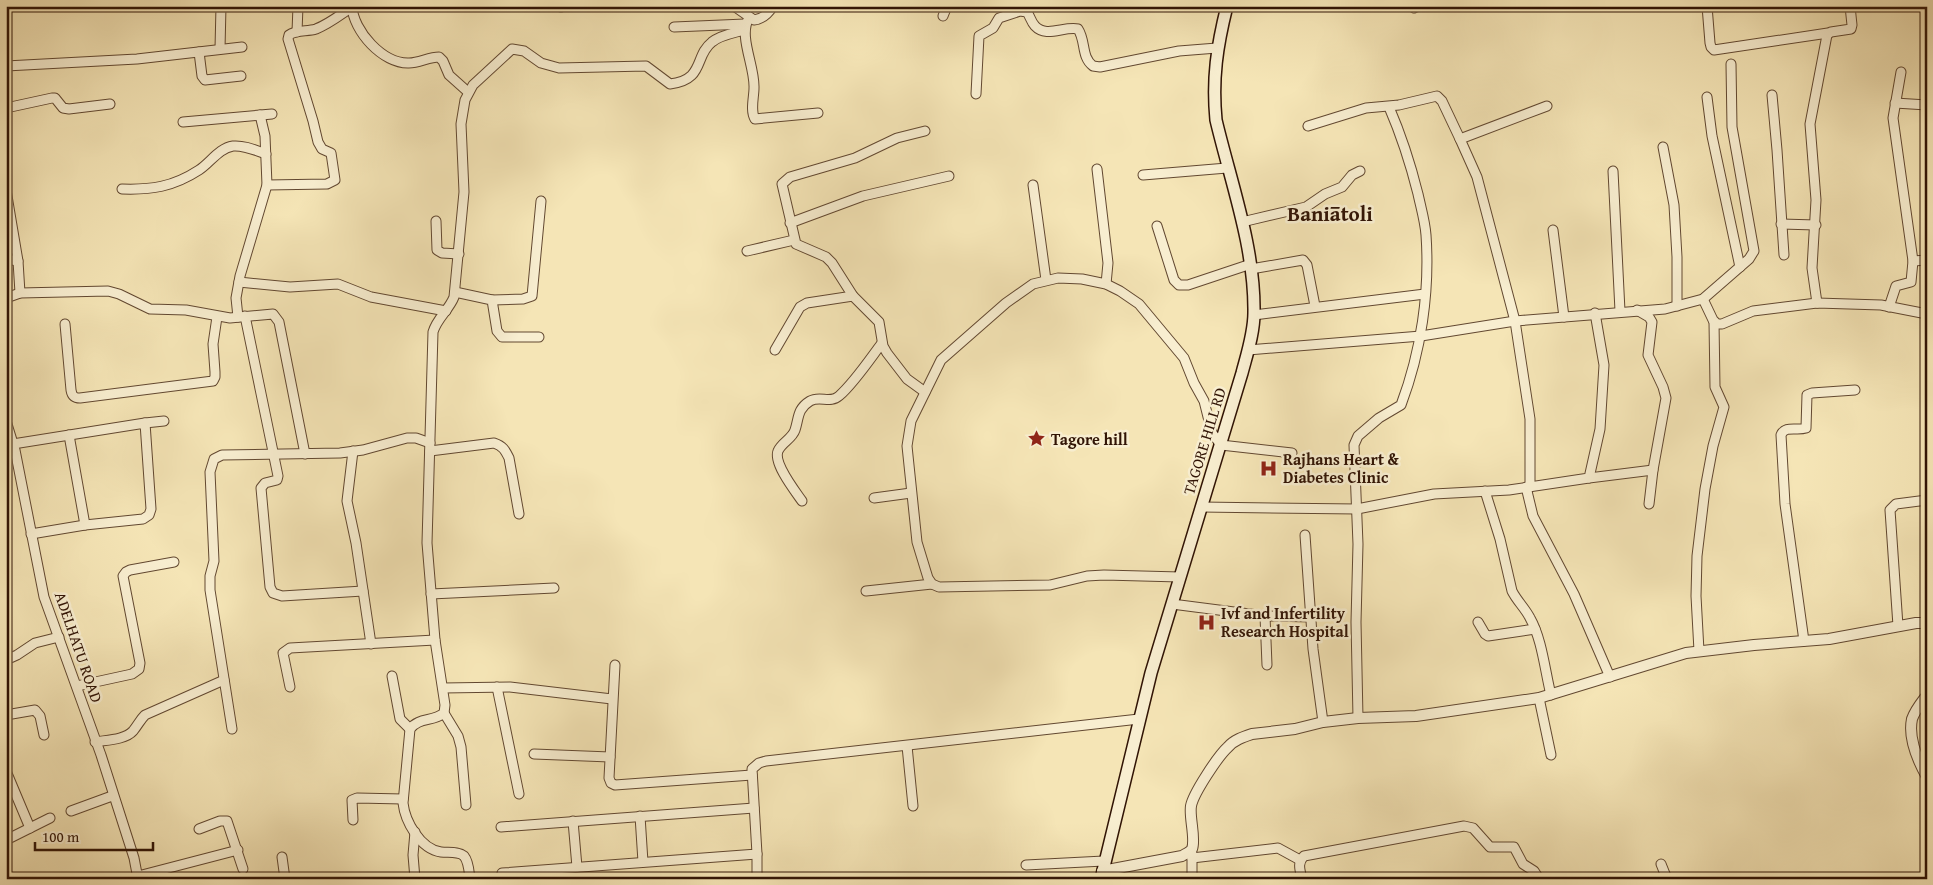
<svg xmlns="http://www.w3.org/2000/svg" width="1933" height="885" font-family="'Gentium Book Plus',serif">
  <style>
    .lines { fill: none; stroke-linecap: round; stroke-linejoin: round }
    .minor-casing { stroke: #624831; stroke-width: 11 }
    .tertiary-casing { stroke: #624831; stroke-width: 12 }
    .secondary-casing { stroke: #311405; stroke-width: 14 }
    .minor { stroke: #f8eed0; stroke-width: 9 }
    .tertiary { stroke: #f8eed0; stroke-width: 10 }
    .secondary { stroke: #f8eed0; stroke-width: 11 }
    .labels { text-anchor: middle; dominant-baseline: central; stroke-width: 5; stroke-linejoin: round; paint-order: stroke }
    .poi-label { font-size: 16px; font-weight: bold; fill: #311405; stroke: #f8eed0; text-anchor: start }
    .street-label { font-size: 16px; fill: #311405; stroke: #f8eed0 }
    .district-label { font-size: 21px; font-weight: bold; fill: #311405; stroke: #f8eed0 }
  </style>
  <rect width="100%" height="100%" fill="#f5e5b6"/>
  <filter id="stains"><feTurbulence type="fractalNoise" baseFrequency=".004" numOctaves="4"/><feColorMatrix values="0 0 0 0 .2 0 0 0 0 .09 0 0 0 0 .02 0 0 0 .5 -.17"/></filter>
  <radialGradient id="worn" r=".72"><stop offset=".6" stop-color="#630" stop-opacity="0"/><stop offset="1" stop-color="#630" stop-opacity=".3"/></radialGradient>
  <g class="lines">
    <defs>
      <g id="minor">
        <path d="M352,6c1,25 31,58 57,57 10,0 20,-6 30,-6l4,4 6,14 19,17"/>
        <path d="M734,6l20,14c9,-1 14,-6 19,-14"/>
        <path d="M1707,6l3,37 1,4 3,3 114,-17"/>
        <path d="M6,7l4,-1"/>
        <path d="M561,7l1,-1"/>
        <path d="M1414,8l4,-2"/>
        <path d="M943,16l4,-10"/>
        <path d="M749,18c-11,18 6,48 5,70 0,9 -4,23 1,31l63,-6"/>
        <path d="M674,27l71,-3"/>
        <path d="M297,32l1,-26"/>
        <path d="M220,49l1,-43"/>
        <path d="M199,52l3,24 3,4 36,-4"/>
        <path d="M6,66l131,-7 105,-12"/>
        <path d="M976,94l3,-58 14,-8 6,-10 21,-7 7,1c3,4 4,10 8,14 11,12 29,0 43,3 8,12 3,28 15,37l7,1 79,-16 38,-3"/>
        <path d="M1772,95l5,55 7,105"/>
        <path d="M1707,97l5,39 28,131"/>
        <path d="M1895,103l32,2"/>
        <path d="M6,108l46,-10h3l8,10 6,1 41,-5"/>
        <path d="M183,122l89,-8"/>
        <path d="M1308,126l58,-18 33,-3 38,-9 5,5 18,38"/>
        <path d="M925,131l-28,7 -42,20 -65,19 -8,7 14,60 30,13 6,6 21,33 26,26 4,24 4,7 20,26 18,13"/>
        <path d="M1663,147l11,58 3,52v49"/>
        <path d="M1097,169l11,94 -2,21"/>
        <path d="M1613,171l7,140"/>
        <path d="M1143,175l84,-7"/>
        <path d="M267,185l60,-1 8,-4 -4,-27 -9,-4 -4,-7 -5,-21 -25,-82 1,-4c8,-6 18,-3 27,-6 13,-5 24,-14 36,-22"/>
        <path d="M1033,185l13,95"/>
        <path d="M122,189c29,1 51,-2 77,-19 11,-7 20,-22 34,-24 11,-1 22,4 33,8"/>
        <path d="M6,190l12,71 2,32"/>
        <path d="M436,221l1,29 5,3 17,1"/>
        <path d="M1242,222l64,-15 19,-13 17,-7 10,-12 8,-4"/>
        <path d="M790,223l73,-27 86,-20"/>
        <path d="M1781,224l35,1"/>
        <path d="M1157,226l17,54 5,5h9l63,-21"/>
        <path d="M1553,230l11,87"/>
        <path d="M747,251l47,-11"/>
        <path d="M6,259l12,2"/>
        <path d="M1913,261l14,-1"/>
        <path d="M1251,269l52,-9 4,5 8,41"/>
        <path d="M239,282l51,5 48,-3 33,13 75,14"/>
        <path d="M455,292l37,8 5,31 5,6h37"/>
        <path d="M6,298l14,-5 88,-2 11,3 31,15 36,1 44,8 43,-4 6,8 26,132"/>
        <path d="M1703,299l10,21 4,4h5l31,-13 64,-8 64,2 46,9"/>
        <path d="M492,300l31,-1 9,-3 9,-95"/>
        <path d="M1817,303l-5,-35 4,-68 -6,-76 17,-89 4,-3 20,-3 1,-4 -2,-19"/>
        <path d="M1889,307l7,-21 15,-4 2,-21 -20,-143 8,-46"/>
        <path d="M1637,310l12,7 3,5 -4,33 15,32 3,11 -13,72 -4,34"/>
        <path d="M1254,315l171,-21"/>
        <path d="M245,316l33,160 -1,4 -12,3 -4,5 9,99 3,6 9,3 81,-5"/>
        <path d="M238,317l-2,-19 4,-22 27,-91 -2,-49 -5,-21"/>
        <path d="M65,324l6,66c1,6 3,8 9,8l133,-17 2,-4v-5l-2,-28 4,-27"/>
        <path d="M775,350l25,-43 7,-4 46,-7"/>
        <path d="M1248,350l173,-14 94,-15 150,-12 38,-10 46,-40 5,-8 -22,-124 -1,-63"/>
        <path d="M6,421l9,29 29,147 57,158 33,103 4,21"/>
        <path d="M145,423l19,-2"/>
        <path d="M69,435l16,90"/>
        <path d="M13,444l132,-21 6,86 -2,6 -6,4 -58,6 -54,9"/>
        <path d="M353,451l-6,50 9,42 15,101"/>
        <path d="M430,451l64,-8c9,3 11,7 15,15l10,56"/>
        <path d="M1589,478l64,-8"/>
        <path d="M1526,487l7,29 41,78 36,83"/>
        <path d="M1530,487v-68l-15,-98 -38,-144 -17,-38 87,-33"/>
        <path d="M1485,491l15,48 12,52c5,10 13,17 18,27 12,21 15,53 21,77"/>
        <path d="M874,498l37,-5"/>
        <path d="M802,501c-7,-10 -29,-38 -24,-50 4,-9 14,-12 17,-21 4,-12 2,-21 15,-29 10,-6 20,3 29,-5 15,-13 31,-37 43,-53"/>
        <path d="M1201,507l156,2 77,-15 75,-4 80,-12 11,-49 4,-64 -9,-52"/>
        <path d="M1305,535l8,114 10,73"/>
        <path d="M1180,577l-76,-2 -17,1 -37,9 -111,2 -7,-3 -4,-6 -11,-36 -10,-96 4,-25 30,-61 65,-57 27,-19 25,-6 24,1 24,5 14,7 19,13 45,54 10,25 10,18 8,32 9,12 71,8"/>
        <path d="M866,591l66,-7"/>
        <path d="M431,594l123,-6"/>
        <path d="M1172,604l93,12 46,1"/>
        <path d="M1265,616l2,49"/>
        <path d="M1478,622l7,12 3,2 47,-7"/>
        <path d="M1898,626l-8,-116 6,-6 31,-4"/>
        <path d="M1804,641l-19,-137 -4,-69c4,-10 16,-4 25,-7l1,-33 5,-2 43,-3"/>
        <path d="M1699,651l-3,-55 1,-40 8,-67 8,-43 11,-39 -9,-20 -1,-65"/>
        <path d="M6,660l11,-5 18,-12 24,-6"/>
        <path d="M615,665l-6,113 2,5 4,2 137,-10"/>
        <path d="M392,676l8,43 10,10"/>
        <path d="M77,686l55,-12 7,-5 1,-6 -17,-87 3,-4 4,-2 44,-8"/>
        <path d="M290,687l-7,-34 7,-5 145,-8"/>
        <path d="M497,687l22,107"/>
        <path d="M443,688l67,-1 102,12"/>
        <path d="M1539,698l12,57"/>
        <path d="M444,713l14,23 3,11 5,58"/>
        <path d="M6,715l29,-5 5,6 4,19"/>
        <path d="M1358,718l-2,-96 2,-78 -4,-99 4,-9 21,-18 22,-13c20,-53 29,-113 25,-170 -1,-14 -5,-27 -8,-41 -8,-32 -16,-57 -29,-87"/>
        <path d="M232,729l-22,-139v-14l4,-15 -4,-89 4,-13 8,-4 118,-2 23,-3 44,-12h9l14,5"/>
        <path d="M95,742c11,-2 30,-2 38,-11 5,-6 7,-11 12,-16l79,-35"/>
        <path d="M907,746l6,60"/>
        <path d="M534,754l76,3"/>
        <path d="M6,771l24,57"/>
        <path d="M71,811l41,-15"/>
        <path d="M640,816l3,46"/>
        <path d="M353,820l-1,-20 5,-2 46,1"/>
        <path d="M573,821l4,46"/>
        <path d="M501,827l253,-19"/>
        <path d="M199,829l21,-8h7l16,48"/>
        <path d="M415,832l-2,23 2,24"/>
        <path d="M6,840l44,-22"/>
        <path d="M757,854v25"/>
        <path d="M1192,854v25"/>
        <path d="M282,857l3,22"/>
        <path d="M1192,858l86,-10 22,12"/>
        <path d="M1661,864l6,15"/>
        <path d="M1026,865l78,-4"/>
        <path d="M502,873l255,-19 -5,-85 7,-6 7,-2 373,-42"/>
        <path d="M138,876l100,-26"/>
        <path d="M470,879c-1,-7 -1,-17 -6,-23 -6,-5 -16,-3 -23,-4 -21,-3 -36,-31 -38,-49l7,-74c9,-12 23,-7 34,-16l1,-8 -10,-65 -8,-97 6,-211c4,-14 16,-22 21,-35l10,-105 -3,-68 4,-24 8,-15 39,-36 12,2 17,12 18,5 87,-2 24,18c35,-4 24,-28 42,-42 8,-7 22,-9 32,-12"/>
        <path d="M1302,879c-2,-9 -5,-16 2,-23l160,-30 9,2 17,19h24l9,17 11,7 5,8"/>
      </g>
      <g id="tertiary">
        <path d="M1927,695c-6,8 -12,15 -15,24 -4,19 6,42 15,58"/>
        <path d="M1102,871l80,-15c3,-2 8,-4 10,-7 4,-10 -3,-32 -1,-43 2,-12 27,-50 37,-59 6,-7 15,-10 24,-13l43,-5 28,-7 35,-4 58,-2 123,-18 147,-45 68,-8 75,-6 87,-16h11"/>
      </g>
      <path id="secondary" d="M1101,879l50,-206 91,-300c5,-19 12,-40 12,-60 1,-65 -23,-130 -38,-193 -4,-41 1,-74 11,-114"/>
    </defs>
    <!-- minor casing -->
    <use href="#minor" class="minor-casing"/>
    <!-- tertiary casing -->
    <use href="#tertiary" class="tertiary-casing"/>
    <!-- secondary casing -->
    <use href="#secondary" class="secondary-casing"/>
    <!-- minor -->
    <use href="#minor" class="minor"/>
    <!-- tertiary -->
    <use href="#tertiary" class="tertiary"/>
    <!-- secondary -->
    <use href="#secondary" class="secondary"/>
  </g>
  <!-- icons -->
  <defs>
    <symbol id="sight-bare" viewBox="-9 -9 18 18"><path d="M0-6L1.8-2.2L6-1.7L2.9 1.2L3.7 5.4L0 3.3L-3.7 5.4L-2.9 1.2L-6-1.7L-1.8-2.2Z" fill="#8f2418" stroke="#f8eed0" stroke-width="2.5" paint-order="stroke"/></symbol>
    <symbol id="hospital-bare" viewBox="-9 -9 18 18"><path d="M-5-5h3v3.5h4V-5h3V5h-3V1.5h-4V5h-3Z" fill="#8f2418" stroke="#f8eed0" stroke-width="2.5" paint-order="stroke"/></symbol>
  </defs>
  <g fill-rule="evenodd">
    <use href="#sight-bare" x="1024" y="426" width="25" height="25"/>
    <use href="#hospital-bare" x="1256" y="456" width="25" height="25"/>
    <use href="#hospital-bare" x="1194" y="610" width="25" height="25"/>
  </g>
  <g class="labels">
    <!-- poi labels -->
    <g class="poi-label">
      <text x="1051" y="439">Tagore hill</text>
      <text x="1283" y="459">Rajhans Heart &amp;<tspan x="1283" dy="18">Diabetes Clinic</tspan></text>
      <text x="1221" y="613">Ivf and Infertility<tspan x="1221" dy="18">Research Hospital</tspan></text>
    </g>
    <!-- street labels -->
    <g class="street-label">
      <text transform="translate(1204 441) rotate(-73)">TAGORE HILL RD</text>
      <text transform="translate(79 647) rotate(71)">ADELHATU ROAD</text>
    </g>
    <!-- district labels -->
    <g class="district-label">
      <text x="1330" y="213">Baniātoli</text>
    </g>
  </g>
  <!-- margin -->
  <rect width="1933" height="885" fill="none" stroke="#f5e5b6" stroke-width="25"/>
  <rect x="8" y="8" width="1918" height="870" fill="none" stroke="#311405" stroke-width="2.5"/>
  <rect x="12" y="12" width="1908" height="860" fill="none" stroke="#311405"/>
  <!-- scale -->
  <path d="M35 842v8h118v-8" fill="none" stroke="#311405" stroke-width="2.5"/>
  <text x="42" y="842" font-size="15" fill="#311405" stroke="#f8eed0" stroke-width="4" paint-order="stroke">100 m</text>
  <rect width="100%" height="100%" filter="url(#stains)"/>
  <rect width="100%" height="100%" fill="url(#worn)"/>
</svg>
